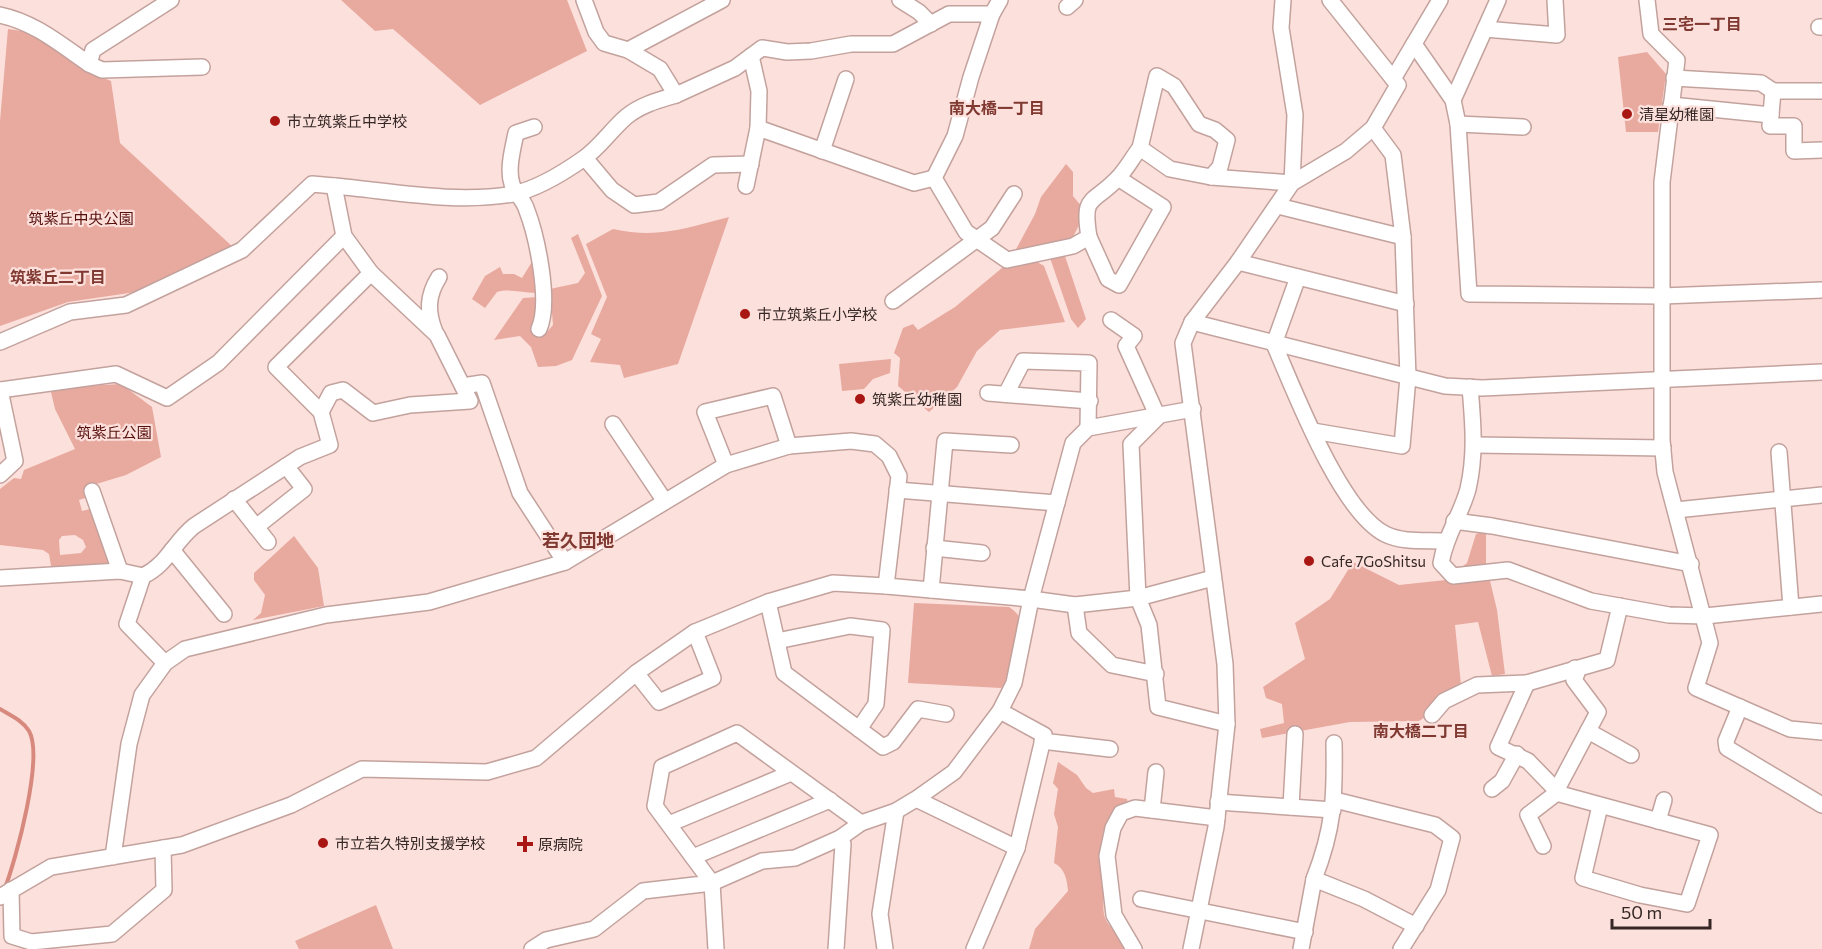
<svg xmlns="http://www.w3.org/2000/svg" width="1822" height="949" font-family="Commissioner,'Noto Sans JP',sans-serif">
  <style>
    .green { fill: #e8a99f; fill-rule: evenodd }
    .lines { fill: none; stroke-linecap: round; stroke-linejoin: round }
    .stream { stroke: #d8897e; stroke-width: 4 }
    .minor-casing { stroke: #c3a29d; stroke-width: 18 }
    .minor { stroke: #fff; stroke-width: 15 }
    .poi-dot { fill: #a91714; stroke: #fce0dc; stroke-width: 2 }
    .labels { text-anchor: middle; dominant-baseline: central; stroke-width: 4.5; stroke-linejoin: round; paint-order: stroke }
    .poi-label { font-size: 15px; fill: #342725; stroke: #fce0dc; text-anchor: start }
    .park-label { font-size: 15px; fill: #560f0b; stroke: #fce0dc }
    .neighbourhood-label { font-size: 16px; font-weight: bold; fill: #803931; stroke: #fce0dc }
    .quarter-label { font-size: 18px; font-weight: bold; fill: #803931; stroke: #fce0dc }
  </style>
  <rect width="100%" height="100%" fill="#fce0dc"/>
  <!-- green -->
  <g class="green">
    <path d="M341,0h226l20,51 -107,54 -87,-76 -18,2z"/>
    <path d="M8,29l21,3 53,37 29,12 9,62 114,105 -98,44 -68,10 -68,24v-205z"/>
    <path d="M1647,52l19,22 -8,58h-32l-8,-75z"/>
    <path d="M1066,164l7,8v24l9,11 -2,16 -9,18 -56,10 20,-37 6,-17z"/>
    <path d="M729,217l-51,147 -54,14 -4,-13 -30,-3 11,-23 -10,-5 16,-37 -21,-53 27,-15c45,10 73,-1 116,-12z"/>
    <path d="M578,234l24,62 -30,64 -16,6 -18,1 -7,-20 -11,-11 -26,4 29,-42 15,-1 -3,34 11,2 7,-8 -3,-36 28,-6 7,-10 -14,-35z"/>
    <path d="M1064,253l22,66 -8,9 -7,-9 -22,-64z"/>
    <path d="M533,260l7,33c-16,1 -29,-5 -43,-1l-12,16 -13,-9 13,-23 15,-9 3,7h11l8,4z"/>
    <path d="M1034,260l10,6 21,56 -65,8 -23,21 -20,36 -28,25 -31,-26 2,-28 -6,-5 9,-25 10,-4 5,6 37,-23 53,-44z"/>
    <path d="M891,359l-1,14 -17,6 -9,10 -22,2 -3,-27z"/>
    <path d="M121,384l31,23 9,50 -35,18 -33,10 -5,12 -9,3 3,11 12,-3 18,59 -61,-1 -2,-12 -6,-4 -43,-5v-56l14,-11 7,1 3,-9 51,-21 -20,-40 -5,-21zM75,535l8,5 3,7 -5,6 -21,2 -1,-15 3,-4z"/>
    <path d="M1486,531v33l11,46 8,64 -13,2 -14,-54 -23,3 6,60 -13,17 -29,19 -69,1 -88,16 -2,-9 24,-6 -2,-19 -16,-6 -3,-11 42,-28 -10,-36 35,-24 23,-37 46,23 47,-5 21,-17 9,-29z"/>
    <path d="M294,536l24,32 6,38 -71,14 8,-7 4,-18 -11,-15v-7z"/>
    <path d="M914,603l95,4c4,3 9,6 10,11 2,17 -10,50 -15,67l-3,3 -93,-5z"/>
    <path d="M1058,762l19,13 9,13 7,5 21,-4 1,8 12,2 1,6c-34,12 -28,52 -25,81 1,9 -1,24 2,32 5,12 18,18 21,31h-97l6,-20 33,-38c-1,-11 -3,-23 -14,-28l4,-36 -4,-13 4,-25 -5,-6z"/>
    <path d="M376,905l17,44h-94l-4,-8z"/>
  </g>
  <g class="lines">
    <!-- stream -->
    <path class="stream" d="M0,709c10,6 22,11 29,22 15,26 -13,128 -24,157"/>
    <defs>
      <g id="minor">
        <path d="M584,0l12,32 8,11 24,7 32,19 16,26 59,-27 27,-20 25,4 24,-1 40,-7h42l56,-30h43l8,-14"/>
        <path d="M900,0l19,12 12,12"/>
        <path d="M1647,0l4,34 26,26 -15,122v258l3,32 45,171 -14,45 94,41 32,3"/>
        <path d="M1067,7l8,-7"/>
        <path d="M992,14l-21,63 -16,59 -21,42 32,54 41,28 66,-14 16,-9c-7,-43 3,-32 28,-58 9,-9 15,-21 23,-31l30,21 41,8 81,6 3,-68 -14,-87 2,-28"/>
        <path d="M0,15c34,7 60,29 89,49l4,-14 78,-50"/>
        <path d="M1819,27h3"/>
        <path d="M1485,29l72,6 -2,-35"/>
        <path d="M1414,44l39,56 5,24 11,170 193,2 160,-6"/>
        <path d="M628,50l94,-50"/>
        <path d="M751,56l8,35 -1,37"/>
        <path d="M89,64l13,6 100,-3"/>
        <path d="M1674,78l87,5 12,8"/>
        <path d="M1393,79l47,-79"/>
        <path d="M1822,91h-49l-3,35h24v25l28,-1"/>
        <path d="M1453,100l45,-100"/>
        <path d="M1671,105l100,10"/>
        <path d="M1458,124l65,3"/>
        <path d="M534,127l-18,6c-3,15 -9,36 -4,51 2,8 11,15 14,24 11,28 25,94 13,121"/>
        <path d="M1140,148l17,-72 17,10 25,38 16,6 12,10 -7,27 -9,10"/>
        <path d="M822,151l24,-72"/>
        <path d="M585,158l27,32 22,15 25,-3 54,-37 38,-1"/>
        <path d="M334,186c58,5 121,18 179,8 24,-5 50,-21 70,-35 16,-11 28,-29 43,-42 14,-12 33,-17 50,-22"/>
        <path d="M746,186l12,-58 156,55 20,-5"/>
        <path d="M1278,206l125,31"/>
        <path d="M1089,237l19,42 11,6 44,-78 -45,-29"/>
        <path d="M1238,262l168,42"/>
        <path d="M1298,277l-24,67c21,48 66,167 111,190 18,9 40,6 60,7"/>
        <path d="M893,301l99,-73 22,-34"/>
        <path d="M1111,320l23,16 -8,10 32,71 -27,27 7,154 11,27 9,82 69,17"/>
        <path d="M1192,322l253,64 37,2 340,-16"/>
        <path d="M435,332c-8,-20 -8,-36 4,-55"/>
        <path d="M0,342l70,-30 56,-7 116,-55 70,-66 22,2 10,50 27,37 -95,94 45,45 9,33 -30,12 -106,69c-20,16 -27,39 -51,50l-16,48 38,39"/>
        <path d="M463,386l19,-3 38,110 45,69"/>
        <path d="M1470,387c3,35 6,67 -2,102 -7,26 -22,45 -27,74l12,13 55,-6 83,31 78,14 36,1 117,-12"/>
        <path d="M0,390l116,-16 51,24 51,-35 126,-127"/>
        <path d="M0,390l15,71 -15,14"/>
        <path d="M988,393l102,8"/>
        <path d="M1006,394l17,-33 66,2 -1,65"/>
        <path d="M321,412l10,-19 12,-3 30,23 37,-8 60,-4 -33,-66 -66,-62"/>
        <path d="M613,424l51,76"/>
        <path d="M1313,431l89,15 6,-69 -5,-140 -10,-82 -20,-27"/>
        <path d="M1475,445l188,3"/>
        <path d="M1779,452l12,155"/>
        <path d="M726,465l-21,-53 68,-16 16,50"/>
        <path d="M897,490l160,13"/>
        <path d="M92,491l28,80"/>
        <path d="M234,499l34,43"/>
        <path d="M1676,510l146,-15"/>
        <path d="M1454,521l38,5 199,38"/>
        <path d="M256,527l48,-38 -18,-23"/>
        <path d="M934,548l48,5"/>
        <path d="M172,550l52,64"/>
        <path d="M0,578l120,-7 23,5"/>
        <path d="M886,586l145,13 42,-156 15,-15 105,-19"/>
        <path d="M931,590l14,-149 66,4"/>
        <path d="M768,602l16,71 99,74 10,-5 25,-33 28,5"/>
        <path d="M1075,605l4,28 33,32 44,9"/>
        <path d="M777,641l73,-15 32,4 -6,74 -17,25"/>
        <path d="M636,673l23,29 54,-24 -18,-46"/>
        <path d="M1527,683l-29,64 30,14 32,33 150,41 -23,69 -47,-9 -57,-17 17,-72"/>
        <path d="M1740,707l-14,34 1,7 95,57"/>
        <path d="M1000,711l14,-28 17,-84 44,6 63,-7 75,-20"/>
        <path d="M1432,715l12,-14 33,-16 50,-2 80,-23 13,-54"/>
        <path d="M1588,731l43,24"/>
        <path d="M1042,741l68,8"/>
        <path d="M1334,743c1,54 0,85 -20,136l50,20 52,27"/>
        <path d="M1492,789l10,-8 15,-27"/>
        <path d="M1335,800l100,25 17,13 -14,52 -37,59"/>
        <path d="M1218,802l115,8"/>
        <path d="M1291,807l4,-73"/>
        <path d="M1152,810l4,-38"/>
        <path d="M896,811l20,-12 101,49 27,-113 -44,-24 -46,61 -38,27"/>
        <path d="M1658,821l6,-21"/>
        <path d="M861,823l35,-12 -16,103 5,35"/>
        <path d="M669,824l122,-51"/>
        <path d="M1543,846l-15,-31 26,-20 44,-83 -24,-32 3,-7 -2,-5"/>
        <path d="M693,857l137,-57"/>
        <path d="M11,890l1,46 19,6 81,-8 52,-44 -1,-42"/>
        <path d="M0,897l51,-30 131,-22 109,-40 71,-36 125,3 49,-14 100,-85 59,-41 73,-30 65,-19 53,3 13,-110 -10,-20 -14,-12 -24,-3 -62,5 -63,19 -161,97 -136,40 -103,13 -141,34 -20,14 -23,32 -13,49 -16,113"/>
        <path d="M1141,899l164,33"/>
        <path d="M532,949l14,-9 48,-11 49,-38 69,-8 50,-22 33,-3 45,-20 21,-15 -124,-90 -75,34 -7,39 57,77 4,66"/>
        <path d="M836,949l7,-105 -3,-6"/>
        <path d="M974,949l43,-101"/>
        <path d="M1134,949l-20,-34 -7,-59 6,-28 8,-15 14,-5 82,10"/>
        <path d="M1191,949l25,-122 11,-103 -2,-60 -42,-321 9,-21 46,-60 54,-79 54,-32 27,-23 25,-43 -68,-85"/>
        <path d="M1301,949l13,-70"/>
      </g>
    </defs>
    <!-- minor casing -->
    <use href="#minor" class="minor-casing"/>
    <!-- minor -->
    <use href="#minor" class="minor"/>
  </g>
  <!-- markers -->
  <g class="poi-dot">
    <circle cx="1627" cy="114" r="6"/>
    <circle cx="275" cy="121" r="6"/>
    <circle cx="745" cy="314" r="6"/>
    <circle cx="860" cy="399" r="6"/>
    <circle cx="1309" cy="561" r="6"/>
    <circle cx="323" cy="843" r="6"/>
    <path d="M522 835h6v6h6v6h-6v6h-6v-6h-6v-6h6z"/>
  </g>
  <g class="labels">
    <!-- poi labels -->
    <g class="poi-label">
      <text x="1639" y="114">清星幼稚園</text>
      <text x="287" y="121">市立筑紫丘中学校</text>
      <text x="757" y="314">市立筑紫丘小学校</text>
      <text x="872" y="399">筑紫丘幼稚園</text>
      <text x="1321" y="561">Cafe 7GoShitsu</text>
      <text x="335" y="843">市立若久特別支援学校</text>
      <text x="538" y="844">原病院</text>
    </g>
    <!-- park labels -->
    <g class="park-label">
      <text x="81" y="218">筑紫丘中央公園</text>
      <text x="114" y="432">筑紫丘公園</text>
    </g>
    <!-- neighbourhood labels -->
    <g class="neighbourhood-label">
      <text x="1702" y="23">三宅一丁目</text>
      <text x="997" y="107">南大橋一丁目</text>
      <text x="58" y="276">筑紫丘二丁目</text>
      <text x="1421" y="730">南大橋二丁目</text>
    </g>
    <!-- quarter labels -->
    <g class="quarter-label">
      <text x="578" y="540">若久団地</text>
    </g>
  </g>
  <!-- scale -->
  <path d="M1612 919v9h98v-9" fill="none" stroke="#342725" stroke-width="3"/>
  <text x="1621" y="919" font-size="18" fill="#342725" stroke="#fce0dc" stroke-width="4.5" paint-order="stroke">50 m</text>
</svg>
